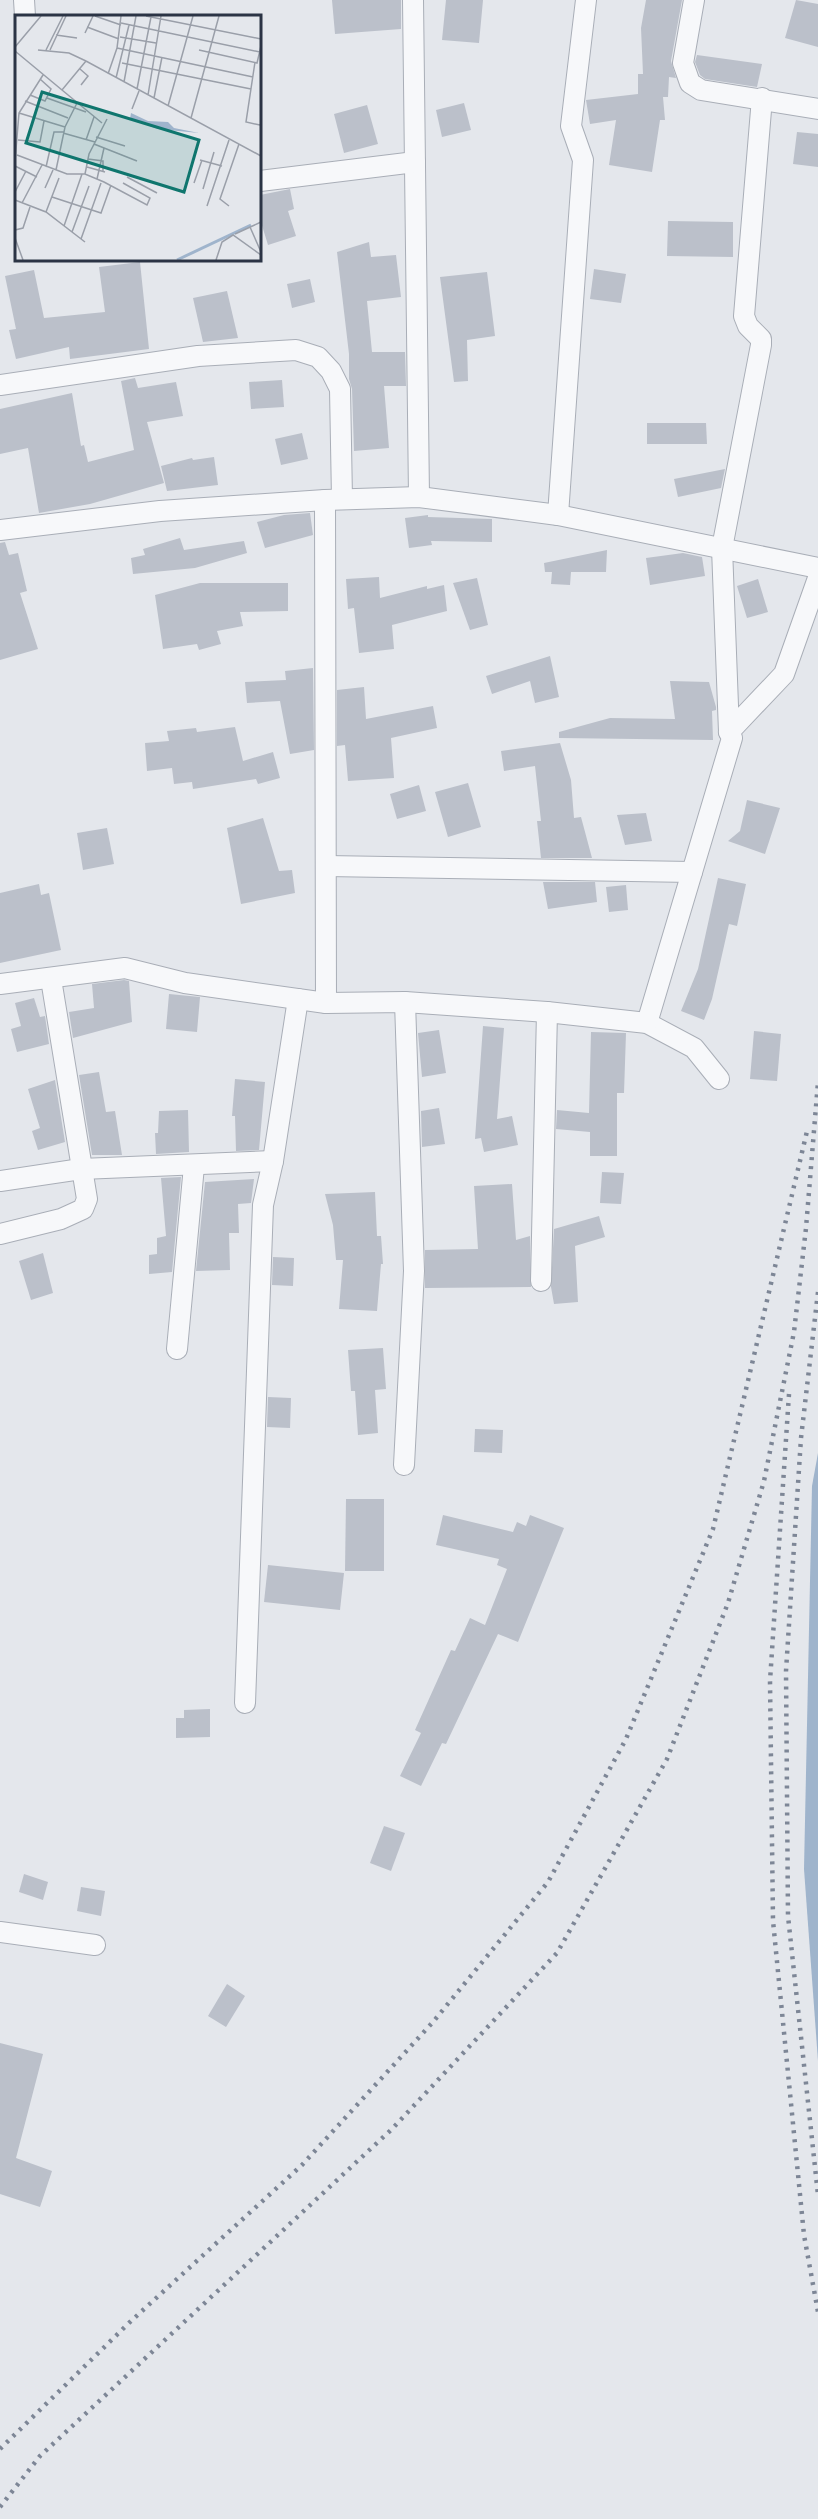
<svg xmlns="http://www.w3.org/2000/svg" width="818" height="2519" font-family="'Sofia Sans Condensed',sans-serif">
  <style>
    .water { fill: #9fb4cc }
    .building { fill: #bbc0ca }
    .lines { fill: none; stroke-linecap: round; stroke-linejoin: round }
    .street-casing { stroke: #a9aeb7; stroke-width: 22 }
    .street { stroke: #f7f8fa; stroke-width: 20 }
    .rail { stroke: #7d8696; stroke-width: 4.5; stroke-dasharray: 3 6; stroke-linecap: butt }
    .inset-river { fill: none; stroke: #9fb4cc; stroke-width: 3 }
    .inset-road { fill: none; stroke: #9a9fa9; stroke-width: 1.5 }
    .view { fill: #0f766e; fill-opacity: 0.15; stroke: #0f766e; stroke-width: 3 }
    .inset-edge { fill: none; stroke: #2b3445; stroke-width: 3 }
  </style>
  <rect width="100%" height="100%" fill="#e4e7ec"/>
  <path class="water" d="M818,1453V2061L804,1869L812,1486Z"/>
  <g class="building">
    <path d="M332,0H401V29L335,34Z"/>
    <path d="M446,0H483L479,43L442,40Z"/>
    <path d="M646,0H682L671,61L676,78L669,77L668,97H663L665,120H660L652,172L609,165L616,120L590,124L586,100L638,94V74H643L641,28Z"/>
    <path d="M796,0L818,4V47L785,38Z"/>
    <path d="M697,55L762,64L757,87L705,79L700,75L695,62Z"/>
    <path d="M464,103L471,130L442,137L436,110Z"/>
    <path d="M367,105L378,144L344,153L334,114Z"/>
    <path d="M797,132L818,134V167L793,164Z"/>
    <path d="M290,189L294,209L288,211L296,236L268,245L260,219V195Z"/>
    <path d="M668,221L733,222V257L667,256Z"/>
    <path d="M369,242L371,257L396,255L401,297L367,301L372,352H405L406,386H384L389,448L354,451L352,389L349,379V354L337,252Z"/>
    <path d="M140,262L149,349L70,359L69,347L16,359L9,330L16,329L5,276L34,270L44,318L105,312L99,267Z"/>
    <path d="M594,269L626,274L621,303L590,299Z"/>
    <path d="M487,272L495,336L467,340L468,381L454,382L440,277Z"/>
    <path d="M310,279L315,302L292,308L287,284Z"/>
    <path d="M227,291L238,338L203,342L193,298Z"/>
    <path d="M135,378L138,388L176,382L183,416L147,422L164,483L90,504L39,513L28,448L0,454V409L72,393L81,446L84,445L88,462L134,450L121,381Z"/>
    <path d="M282,380L284,407L251,409L249,382Z"/>
    <path d="M647,423H706L707,444H647Z"/>
    <path d="M302,433L308,459L281,465L275,439Z"/>
    <path d="M214,457L218,485L167,491L161,466L192,458L193,460Z"/>
    <path d="M725,469L721,488L678,497L674,479Z"/>
    <path d="M310,513L313,535L265,548L257,522L284,515Z"/>
    <path d="M428,515V517L492,519V542L431,541L432,545L409,548L405,518Z"/>
    <path d="M180,538L184,550L244,541L247,553L195,568L133,574L131,558L145,555L143,549Z"/>
    <path d="M5,542L9,555L18,553L27,591L20,593L38,649L0,660V543Z"/>
    <path d="M607,550L606,572H571L570,585L551,584L552,572H545L544,563Z"/>
    <path d="M683,553L702,557L705,576L650,585L646,558Z"/>
    <path d="M379,577L380,598L427,586V589L444,585L447,611L392,625L394,649L359,653L354,608L348,609L346,579Z"/>
    <path d="M477,578L488,625L470,630L453,583Z"/>
    <path d="M758,579L768,612L747,618L737,586Z"/>
    <path d="M200,583H288V611L240,612L243,626L217,631L221,644L199,650L197,644L163,649L155,595Z"/>
    <path d="M550,656L559,697L535,703L530,681L492,694L486,676Z"/>
    <path d="M313,668L314,750L290,754L280,701L247,703L245,682L286,680L285,671Z"/>
    <path d="M670,681L709,682L716,707V710L712,711L713,740L559,738V732L610,718L675,719Z"/>
    <path d="M364,687L366,719L433,706L437,728L391,738L394,778L348,781L345,745L337,746V690Z"/>
    <path d="M235,727L243,761L273,752L280,778L258,784L256,779L193,789L192,782L174,784L172,768L147,771L145,743L169,741L167,731L196,728L197,732Z"/>
    <path d="M560,743L571,780L574,818L581,817L592,858H541L537,821H541L535,766L504,771L501,751Z"/>
    <path d="M468,783L481,827L448,837L435,792Z"/>
    <path d="M419,785L426,811L397,819L390,794Z"/>
    <path d="M747,800L780,808L765,854L728,841L740,831Z"/>
    <path d="M646,813L652,841L625,845L617,815Z"/>
    <path d="M263,818L279,871L292,870L295,893L241,904L227,828Z"/>
    <path d="M107,828L114,864L83,870L77,833Z"/>
    <path d="M718,878L746,884L737,926L729,924L712,999L704,1020L681,1011L698,969Z"/>
    <path d="M543,882H595L597,902L548,909Z"/>
    <path d="M39,884L41,895L49,893L61,950L0,963V893Z"/>
    <path d="M626,885L628,910L609,912L606,887Z"/>
    <path d="M124,980L129,981L132,1022L73,1038L69,1012L94,1008L92,984Z"/>
    <path d="M169,994L200,997L197,1032L166,1029Z"/>
    <path d="M34,998L40,1017L45,1016L49,1044L17,1052L11,1029L21,1026L15,1003Z"/>
    <path d="M483,1026L504,1028L497,1119L512,1116L518,1145L484,1152L481,1138L475,1139Z"/>
    <path d="M439,1030L446,1073L422,1077L418,1033Z"/>
    <path d="M754,1031L781,1034L777,1081L750,1079Z"/>
    <path d="M591,1032L626,1033L624,1093H617V1156H590V1132L556,1129L557,1110L589,1113Z"/>
    <path d="M99,1072L106,1112L115,1111L122,1155H92L79,1075Z"/>
    <path d="M235,1079L265,1082L259,1150L236,1151L235,1116H232Z"/>
    <path d="M55,1080L65,1142L38,1150L32,1131L40,1128L28,1089Z"/>
    <path d="M439,1108L445,1144L422,1147L421,1111Z"/>
    <path d="M188,1110L189,1152L156,1154L155,1133H158L159,1111Z"/>
    <path d="M602,1172L624,1173L621,1204L600,1203Z"/>
    <path d="M181,1177L172,1272L149,1274V1255L157,1254V1238L166,1236L161,1178Z"/>
    <path d="M254,1179L251,1203L238,1204L239,1233H229L230,1270L196,1271L205,1182Z"/>
    <path d="M512,1184L516,1240L530,1236L531,1287L425,1288V1250L478,1249L474,1186Z"/>
    <path d="M375,1192L377,1236H381L383,1264H381L377,1311L339,1309L343,1260H336L333,1225L325,1194Z"/>
    <path d="M599,1216L605,1237L575,1246L578,1302L554,1304L551,1287L554,1229Z"/>
    <path d="M43,1253L53,1293L31,1300L19,1261Z"/>
    <path d="M273,1257L294,1258L293,1286L272,1285Z"/>
    <path d="M383,1348L386,1389L375,1390L378,1433L358,1435L355,1391H351L348,1350Z"/>
    <path d="M268,1397L291,1398L290,1428L267,1427Z"/>
    <path d="M475,1429L503,1430L502,1453L474,1452Z"/>
    <path d="M346,1499H384V1571H345Z"/>
    <path d="M443,1515L513,1532L517,1522L526,1526L530,1515L564,1528L518,1642L498,1634L446,1744L442,1743L421,1786L400,1776L421,1733L415,1730L451,1650L455,1651L470,1618L485,1625L507,1569L497,1565L499,1559L436,1545Z"/>
    <path d="M268,1565L344,1573L340,1610L264,1602Z"/>
    <path d="M210,1709V1737L176,1738V1718H184V1710Z"/>
    <path d="M384,1826L405,1833L391,1871L370,1863Z"/>
    <path d="M24,1874L48,1882L43,1900L19,1892Z"/>
    <path d="M81,1887L105,1891L101,1916L77,1911Z"/>
    <path d="M227,1984L245,1996L226,2027L208,2016Z"/>
    <path d="M0,2043L43,2054L16,2158L52,2171L40,2207L0,2194Z"/>
  </g>
  <g class="lines">
    <g class="street-casing">
      <g id="street">
        <path d="M24,0L25,16"/>
        <path d="M413,0L419,497"/>
        <path d="M694,0L683,63L690,83L701,90L818,109"/>
        <path d="M260,181L415,162"/>
        <path d="M0,385L198,356L296,350L318,357L331,371L340,389L342,499"/>
        <path d="M325,500L326,1003"/>
        <path d="M558,515L583,160L571,126L586,0"/>
        <path d="M0,530L160,511L325,500L419,497L558,515L818,568"/>
        <path d="M729,732L722,548L761,345V339L748,326L744,316L762,98"/>
        <path d="M326,866L692,872"/>
        <path d="M0,984L125,968L185,983L326,1003L405,1002L547,1012L647,1023L694,1048L719,1079"/>
        <path d="M647,1023L732,738L729,732L784,674L818,578"/>
        <path d="M0,1181L81,1169L273,1161"/>
        <path d="M0,1234L61,1219L83,1209L87,1199L51,979"/>
        <path d="M541,1281L547,1012"/>
        <path d="M177,1349L194,1166"/>
        <path d="M404,1465L414,1271L405,1002"/>
        <path d="M245,1703L263,1205L273,1161L298,999"/>
        <path d="M0,1932L95,1945"/>
      </g>
    </g>
    <use href="#street" class="street"/>
    <g class="rail">
      <path d="M818,1292L801,1438L786,1671L788,1916L818,2195"/>
      <path d="M789,1394L770,1681L773,1921L804,2235L818,2312"/>
      <path d="M0,2449L131,2321L302,2165L433,2022L548,1882L626,1739L713,1529L808,1127"/>
      <path d="M0,2507L40,2456L392,2129L557,1953L667,1759L728,1603L764,1481L794,1332L806,1228L818,1082"/>
    </g>
  </g>
  <g transform="translate(15 15)">
    <rect width="246" height="246" fill="#e4e7ec"/>
    <path d="M116,98L133,106L153,107L159,113L184,118L143,114L115,104Z" fill="#9fb4cc"/>
    <path class="inset-river" d="M162,245L236,210"/>
    <path class="inset-road" d="M80,1L106,10M131,1L246,24M106,8L245,37M72,12L104,24M70,18L78,1M41,20L62,23M105,22L141,28M0,32L26,1M102,33L238,62M23,35L54,38L71,46M31,35L48,1M35,35L51,1M184,35L242,48L246,31M0,36L47,75L71,46L246,141M240,47L231,107L245,110M107,48L236,74M65,54L73,61L66,70M93,59L102,33L106,1M101,63L114,10M109,67L121,1M122,74L136,2M47,75L87,108M15,80L30,86L36,74L25,64M133,80L146,1M32,83L71,97M139,83L147,42M10,86L53,103M153,91L178,1M117,94L124,76M4,98L50,112M176,103L204,1M48,118L80,127M81,122L110,131M3,125L25,127L29,106M71,125L79,102M79,129L122,146M2,140L52,159H70L89,167L132,190L135,183L108,168M73,144L88,146V156M185,145L207,151M0,146L4,98L28,60M0,151L22,162M31,152L39,117H49M72,152L90,157M41,155L50,112L62,88M70,159L74,139L92,104M112,162L142,178M82,164L89,133M179,168L187,145M30,173L38,155M188,174L199,137M0,177L11,156M37,182L86,198L96,170M0,185L31,197L70,227M7,188L27,150M192,191L214,125M214,191L205,184L224,129M31,197L44,163M49,211L67,159M235,212L246,237M0,215L8,213L15,192M57,217L74,171M220,219L246,207M0,223L8,245M66,224L86,168M201,245L207,227L218,220L246,240"/>
    <path class="view" d="M27,77L184,125L169,177L11,128Z"/>
    <rect width="246" height="246" class="inset-edge"/>
  </g>
</svg>
